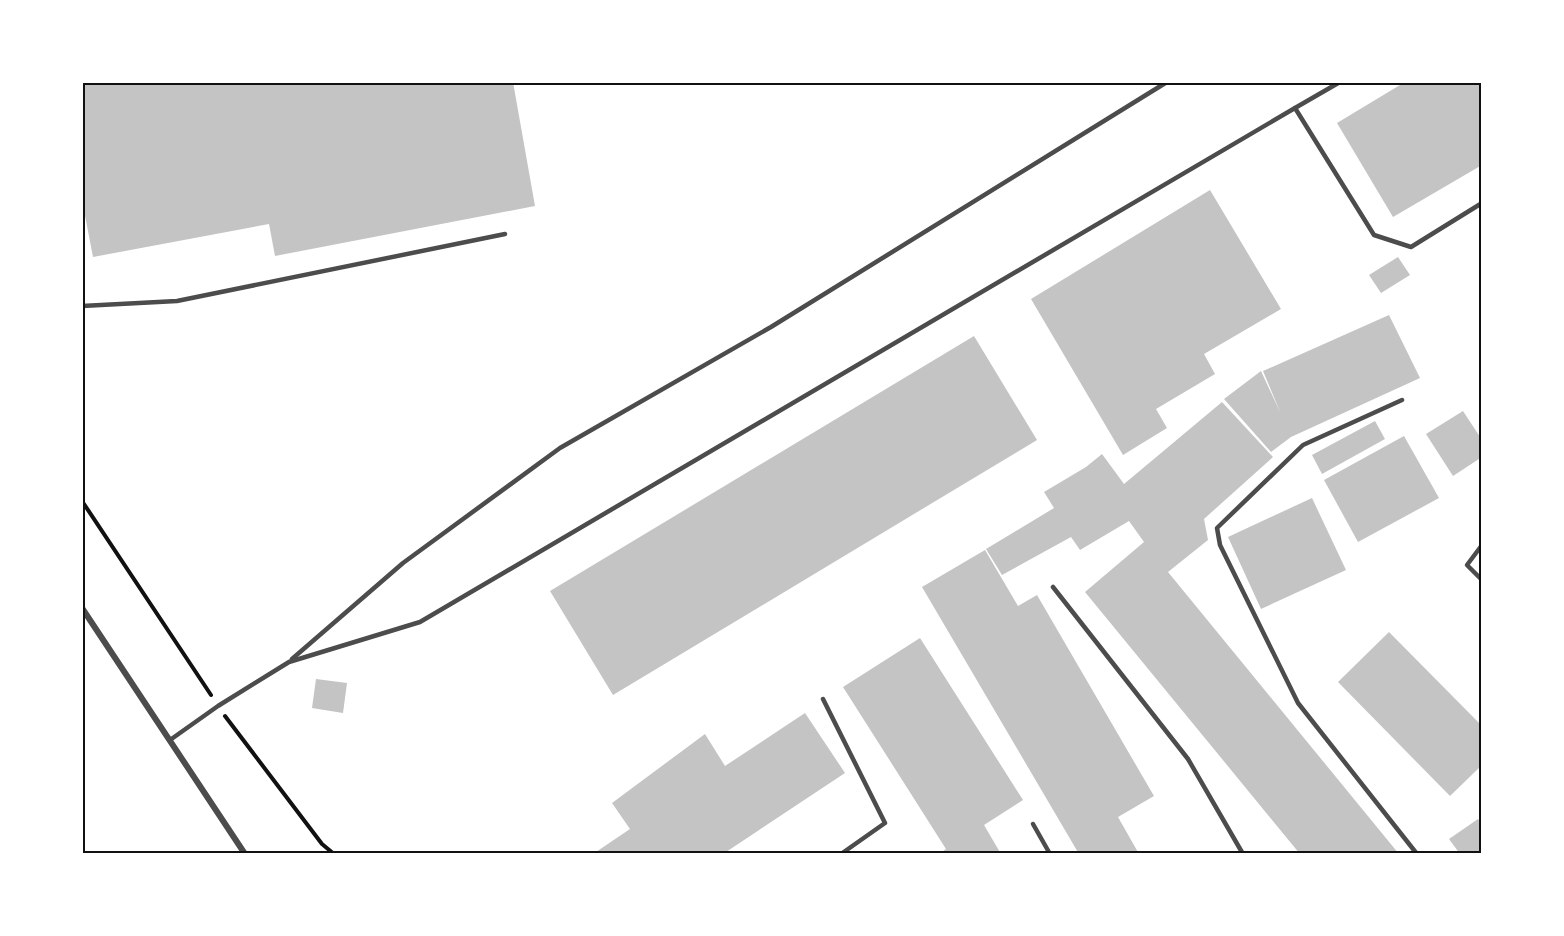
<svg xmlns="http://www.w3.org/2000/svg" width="1564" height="936" font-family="Inter,sans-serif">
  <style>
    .building { fill: #c4c4c4 }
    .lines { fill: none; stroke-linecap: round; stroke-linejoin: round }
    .path { stroke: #111; stroke-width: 4 }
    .service { stroke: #4c4c4c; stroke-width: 4.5 }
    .minor { stroke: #4c4c4c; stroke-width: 6 }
    .neatline { fill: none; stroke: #111; stroke-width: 2 }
  </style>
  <rect width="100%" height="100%" fill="#fff"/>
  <g class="building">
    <path d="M82,82H513L535,206L275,256L269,224L93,257L82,200Z"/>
    <path d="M1405,82H1482V165L1393,217L1337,123Z"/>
    <path d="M1210,190L1281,309L1204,354L1215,374L1156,409L1167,428L1123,455L1031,299Z"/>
    <path d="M1398,257L1410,275L1381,293L1369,275Z"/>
    <path d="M1389,315L1420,378L1291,437L1271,452L1224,399L1261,371L1281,414L1263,371Z"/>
    <path d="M974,336L1037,440L613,695L550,591Z"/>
    <path d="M1222,402L1273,457L1204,519L1208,540L1168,572L1399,854H1300L1085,592L1144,542L1129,521L1080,550L1071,537L1002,575L986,549L1054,508L1044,492L1086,467L1102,454L1124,484Z"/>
    <path d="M1463,411L1482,440V457L1453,476L1426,434Z"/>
    <path d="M1375,421L1385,439L1322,474L1312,455Z"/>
    <path d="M1404,436L1439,498L1358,542L1324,480Z"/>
    <path d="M1312,498L1346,570L1261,609L1228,537Z"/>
    <path d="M985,550L1018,606L1037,595L1154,796L1118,817L1139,854H1079L922,587Z"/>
    <path d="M1389,632L1482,726V765L1450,796L1338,682Z"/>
    <path d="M920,638L1023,800L984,825L1001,854H939L946,849L843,687Z"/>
    <path d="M316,679L347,683L343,713L312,708Z"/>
    <path d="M805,713L845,773L723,854H593L630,829L612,803L705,734L725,766Z"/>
    <path d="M1478,819L1482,824V854H1460L1449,839Z"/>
  </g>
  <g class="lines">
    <g class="path">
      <path d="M82,501L211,695"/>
      <path d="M225,716L322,844L334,854"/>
    </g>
    <g class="service">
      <path d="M1295,108L1340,82"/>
      <path d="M82,306L177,301L505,234"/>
      <path d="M1402,400L1303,445L1217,528L1220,545L1298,703L1417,854"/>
      <path d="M1482,545L1467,565L1482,580"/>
      <path d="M1053,587L1188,759L1243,854"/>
      <path d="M292,659L403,563L560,448L771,327L1167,82"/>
      <path d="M823,699L885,823L841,854"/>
      <path d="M170,740L218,706L289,662L420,622L1295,108L1374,235L1411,247L1482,203"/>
      <path d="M1033,824L1050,854"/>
    </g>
    <path class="minor" d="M82,608L245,854"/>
  </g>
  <rect width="1564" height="936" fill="none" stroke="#ffffff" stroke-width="168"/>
  <rect x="84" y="84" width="1396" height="768" class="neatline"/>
</svg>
